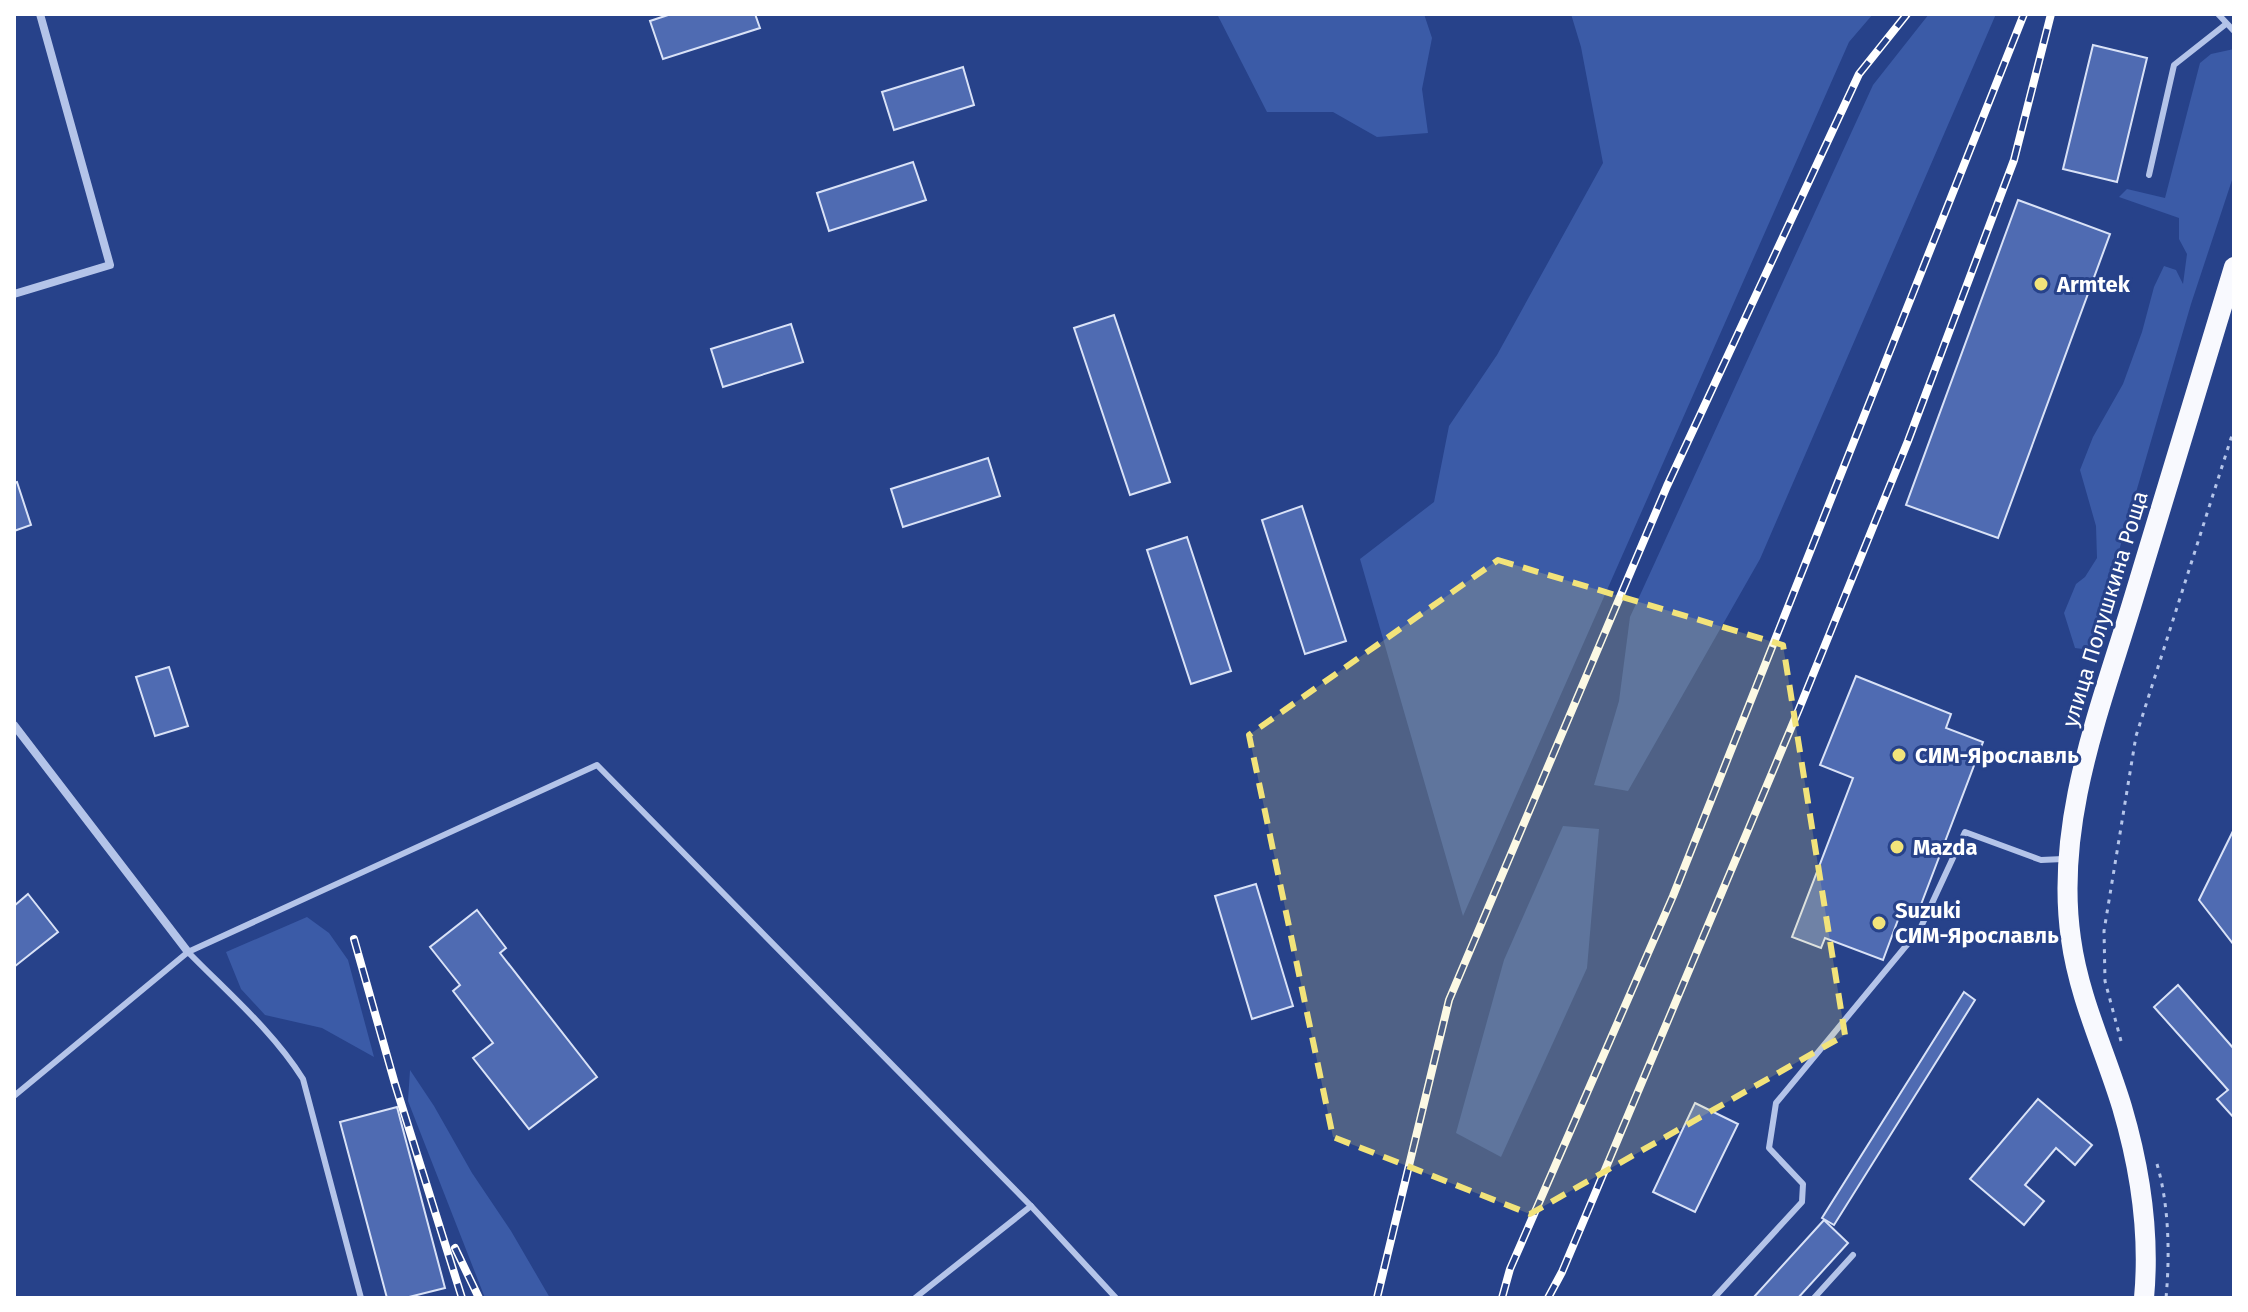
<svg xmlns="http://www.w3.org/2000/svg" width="2248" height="1312" font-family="'Fira Sans',sans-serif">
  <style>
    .green { fill: #3b5ba7 }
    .building { fill: #4f6bb2; stroke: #d9e2f7; stroke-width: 2 }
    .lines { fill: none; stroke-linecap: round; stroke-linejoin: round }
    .path { stroke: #b4c4e9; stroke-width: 3; stroke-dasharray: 4 6; stroke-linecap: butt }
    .lane { stroke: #b4c4e9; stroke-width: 6 }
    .street { stroke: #b4c4e9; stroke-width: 8 }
    .primary { stroke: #f8f9fe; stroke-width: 20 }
    .rail-casing { stroke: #fff; stroke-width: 8 }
    .rail { stroke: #27428a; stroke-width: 5; stroke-dasharray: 15; stroke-linecap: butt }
    .marked { fill: #f2e37a; fill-opacity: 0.2; stroke: #f2e37a; stroke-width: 6; stroke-dasharray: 16 10; stroke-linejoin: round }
    .poi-dot { fill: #f2e37a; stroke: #27428a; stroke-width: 3 }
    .labels { text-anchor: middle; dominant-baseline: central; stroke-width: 6; stroke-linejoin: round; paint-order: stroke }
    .poi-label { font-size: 22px; font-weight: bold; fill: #fff; stroke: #27428a; text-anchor: start }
    .street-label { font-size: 22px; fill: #fff; stroke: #27428a }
  </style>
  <rect width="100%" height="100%" fill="#27428a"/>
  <g class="green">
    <path d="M1217,14H1424L1432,38L1422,89L1428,133L1377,137L1333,112H1267Z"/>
    <path d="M1571,14H1873L1849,42L1463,916L1360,559L1434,502L1449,426L1497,355L1603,163L1581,47Z"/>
    <path d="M1929,14H1996L1760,559L1628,791L1594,785L1619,701L1630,617L1873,85Z"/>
    <path d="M2234,49V174L2191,304L2090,650L2075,648L2064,613L2076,584L2085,577L2097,558L2096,526L2080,470L2093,437L2123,384L2142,332L2154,287L2164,266L2176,270L2183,284L2187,254L2179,239V218L2119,197L2127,189L2165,198L2200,63L2211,54Z"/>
    <path d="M1563,826L1599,829L1587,968L1501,1157L1456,1133L1504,960Z"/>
    <path d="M307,917L329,933L348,960L374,1057L322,1028L265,1015L241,989L226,952Z"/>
    <path d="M410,1070L434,1106L472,1173L511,1231L550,1298H485L408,1101Z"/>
  </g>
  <g class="building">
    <path d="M671,14H755L760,28L663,59L650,21Z"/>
    <path d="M2093,45L2147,58L2117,182L2063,169Z"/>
    <path d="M963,67L974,105L894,130L882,92Z"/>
    <path d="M913,162L926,200L829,231L817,193Z"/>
    <path d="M2018,200L2110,234L1998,538L1906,505Z"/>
    <path d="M1114,315L1170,482L1130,495L1074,328Z"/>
    <path d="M791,324L803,362L723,387L711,349Z"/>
    <path d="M988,458L1000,496L903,527L891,489Z"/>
    <path d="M17,482L31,525L14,531V483Z"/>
    <path d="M1302,506L1346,641L1305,654L1262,520Z"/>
    <path d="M1187,537L1231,671L1191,684L1147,550Z"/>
    <path d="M169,667L188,726L155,736L136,677Z"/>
    <path d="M1856,676L1951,714L1946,728L1983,742L1917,915L1902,909L1883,960L1825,938L1821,948L1792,937L1853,778L1820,765Z"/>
    <path d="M2234,829V945L2199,900Z"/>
    <path d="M1256,884L1293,1006L1252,1019L1215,896Z"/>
    <path d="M28,894L58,932L14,967V906Z"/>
    <path d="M477,910L506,948L500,953L597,1077L529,1129L473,1058L493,1043L453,991L460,985L430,947Z"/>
    <path d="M2178,985L2234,1049V1118L2217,1099L2228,1090L2154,1007Z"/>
    <path d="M1964,992L1975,1000L1834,1225L1822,1218Z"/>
    <path d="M2038,1099L2092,1145L2075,1165L2056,1148L2025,1185L2044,1201L2024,1225L1970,1179Z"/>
    <path d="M1695,1103L1738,1124L1695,1212L1653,1192Z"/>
    <path d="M397,1107L445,1288L405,1298H387L340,1122Z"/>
    <path d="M1824,1220L1848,1243L1798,1298H1753Z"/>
  </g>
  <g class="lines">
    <g class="path">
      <path d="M2121,1041L2105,981L2104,931L2136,736L2234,429"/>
      <path d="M2157,1164C2169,1205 2170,1255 2166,1298"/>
    </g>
    <g class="lane">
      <path d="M2218,14L2234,31"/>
      <path d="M2149,175L2174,65L2226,24"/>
      <path d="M188,952C227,992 273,1031 303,1079L361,1298"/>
      <path d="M14,1096L188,952L597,765L1031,1206L1116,1298"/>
      <path d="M915,1298L1031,1206"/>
      <path d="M1714,1298L1802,1202L1803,1184L1769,1148L1776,1103L1920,929L1965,832L2041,860L2063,859"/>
      <path d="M1814,1298L1853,1255"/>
    </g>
    <g class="street">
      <path d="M14,294L110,265L40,14"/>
      <path d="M14,725L188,952"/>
    </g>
    <path class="primary" d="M2144,1298C2150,1234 2140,1168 2122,1107C2105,1051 2079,998 2071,939C2054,822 2101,707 2134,597C2167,487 2201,377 2234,267"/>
    <g class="rail-casing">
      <g id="rail">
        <path d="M354,939L395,1084L462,1298"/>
        <path d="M455,1248L479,1298"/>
        <path d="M1377,1298L1449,1000L1667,486L1859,74L1907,14"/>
        <path d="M1502,1298L1510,1269L1673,896L2024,14"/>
        <path d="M1548,1298L1562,1272L1799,709L1908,441L2014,160L2051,14"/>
      </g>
    </g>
    <use href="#rail" class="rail"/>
  </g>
  <path class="marked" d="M1498,560L1783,645L1845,1035L1530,1214L1333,1137L1249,735Z"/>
  <g class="poi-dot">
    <circle cx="2041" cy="284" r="8"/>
    <circle cx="1899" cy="755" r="8"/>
    <circle cx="1897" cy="847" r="8"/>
    <circle cx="1879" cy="923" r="8"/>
  </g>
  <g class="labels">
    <g class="poi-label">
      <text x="2057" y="284">Armtek</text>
      <text x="1915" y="755">СИМ-Ярославль</text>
      <text x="1913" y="847">Mazda</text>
      <text x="1895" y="910">Suzuki<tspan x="1895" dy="25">СИМ-Ярославль</tspan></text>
    </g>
    <g class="street-label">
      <text transform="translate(2105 609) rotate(-73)">улица Полушкина Роща</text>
    </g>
  </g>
  <rect width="2248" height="1312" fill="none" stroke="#ffffff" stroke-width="32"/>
</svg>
